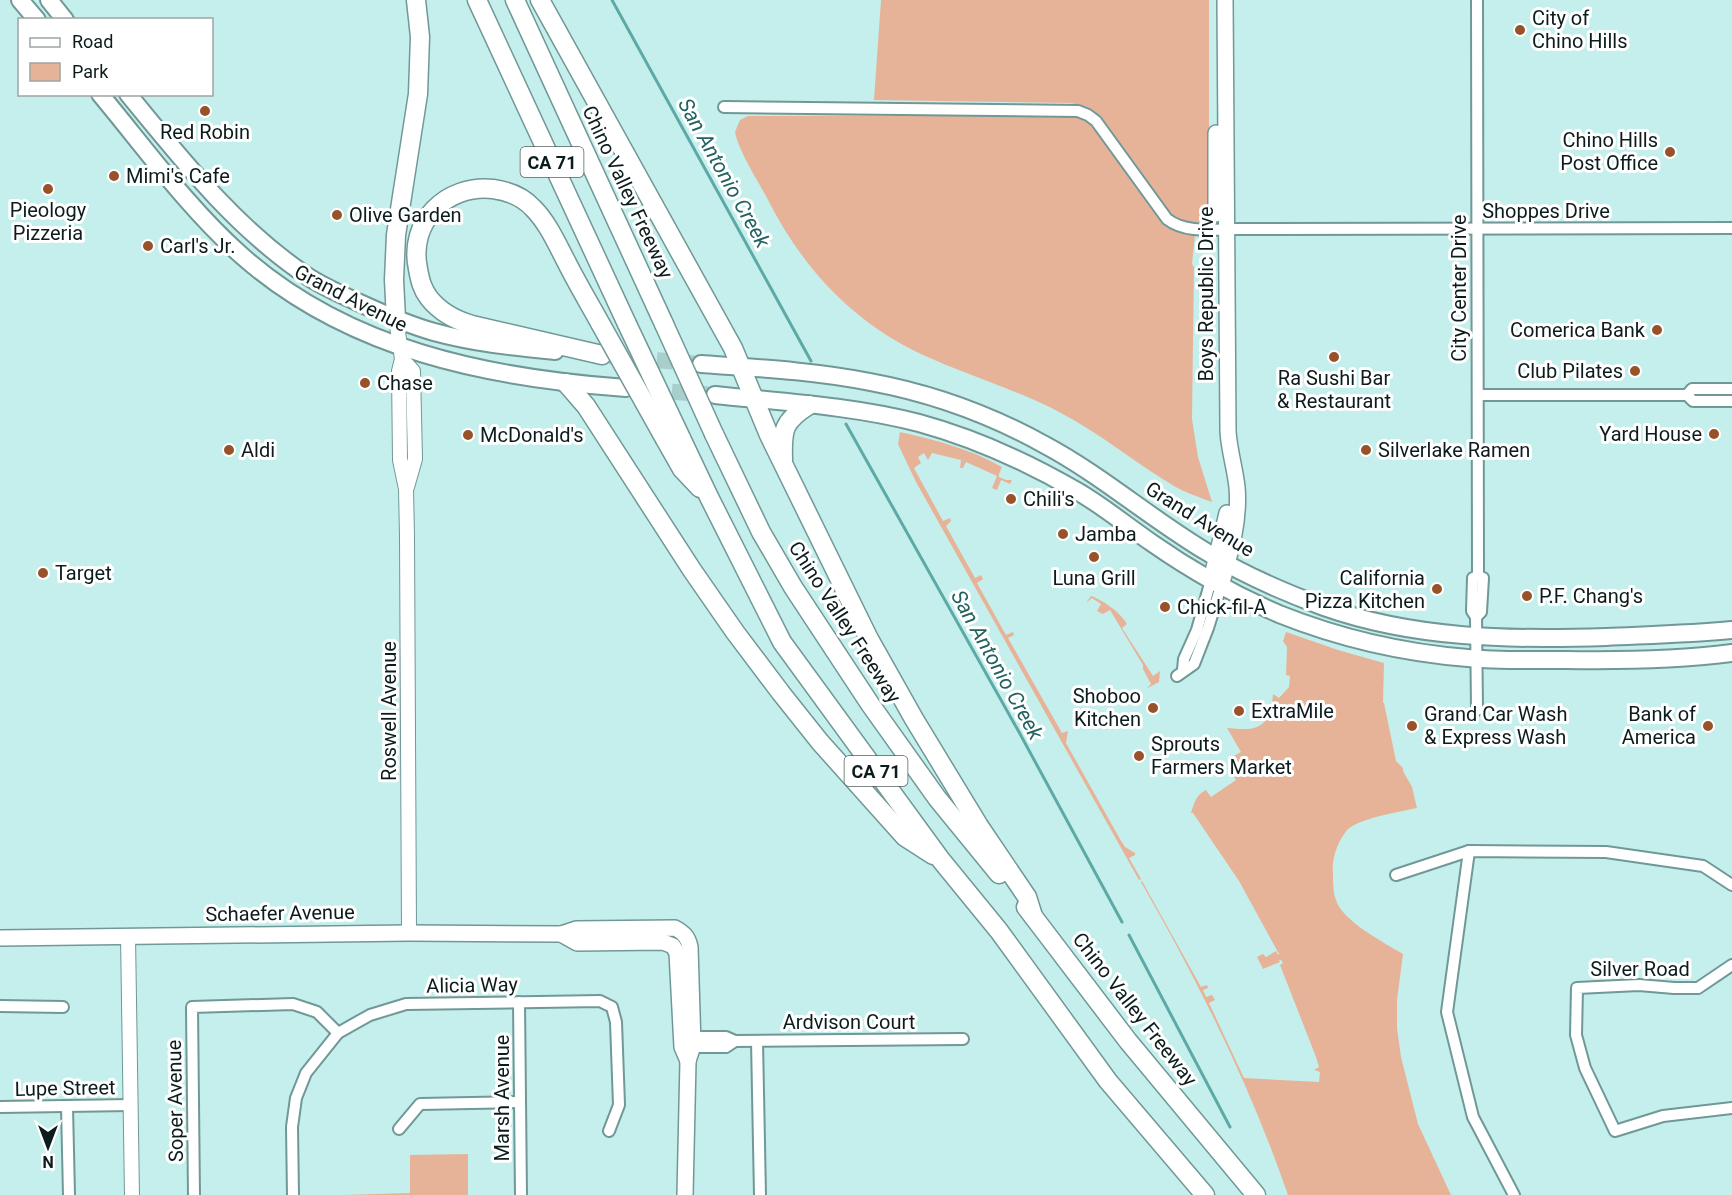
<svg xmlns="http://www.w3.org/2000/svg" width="1732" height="1195" font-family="Roboto,sans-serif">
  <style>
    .green { fill: #e7b398 }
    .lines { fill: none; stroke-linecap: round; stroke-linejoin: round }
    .stream { stroke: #5ca9a6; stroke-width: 3 }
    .primary-tunnel { stroke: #a9cfcd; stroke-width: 16; stroke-dasharray: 16 8; stroke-linecap: butt }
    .minor-casing { stroke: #709896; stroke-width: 14 }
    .tertiary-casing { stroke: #709896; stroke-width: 16 }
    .secondary-casing { stroke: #709896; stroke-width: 18 }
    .primary-casing { stroke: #709896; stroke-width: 20 }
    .motorway-casing { stroke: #709896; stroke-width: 21 }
    .minor { stroke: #fff; stroke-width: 10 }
    .tertiary { stroke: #fff; stroke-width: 14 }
    .secondary { stroke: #fff; stroke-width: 15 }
    .primary { stroke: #fff; stroke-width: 16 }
    .motorway { stroke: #fff; stroke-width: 18 }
    .motorway-bridge-casing { stroke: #709896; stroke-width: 21; stroke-linecap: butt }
    .motorway-bridge { stroke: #fff; stroke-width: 18 }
    .poi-dot { fill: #985229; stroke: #fff; stroke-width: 2 }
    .labels { text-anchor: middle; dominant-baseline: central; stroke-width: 6; stroke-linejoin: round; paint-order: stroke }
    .shield { fill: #fff; stroke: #556060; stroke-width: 1.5 }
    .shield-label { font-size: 18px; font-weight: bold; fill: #0c1c1c }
    .poi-label { font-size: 20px; fill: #0c1c1c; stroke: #fff; text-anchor: start }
    .street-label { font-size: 20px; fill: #0c1c1c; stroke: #fff }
    .water-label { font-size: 21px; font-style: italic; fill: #226260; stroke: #fff }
  </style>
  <rect width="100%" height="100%" fill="#c5efec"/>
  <g class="green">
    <path d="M881,0H1209V214C1198,230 1179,221 1167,210L1101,117L1093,110L1084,106L1071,103L874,100Z"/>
    <path d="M1056,115L1077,116L1091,125L1162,221L1175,231L1195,235L1192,264L1194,267L1192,419L1198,457L1212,502C1199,497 1186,493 1174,486C1135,463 1100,433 1059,412C1015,389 966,375 921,354C851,321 801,266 767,198C757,179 739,152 735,132L740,120L748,116Z"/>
    <path d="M900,432C935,440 971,449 1002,467L999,474V477L1006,480H1012L1010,484L1001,480L997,490L992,488L997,476L966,462L963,468H960L961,460L932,453L928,460L924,453L918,457L921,463L914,468L943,521L950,518L951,521L946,526L975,578L981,575L983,579L977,583L1006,635L1013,632L1014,635L1008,638L1062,733L1068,731L1066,743L1120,839L1125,847L1135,853V855L1129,858L1141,879L1139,880L916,482L898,444Z"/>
    <path d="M1091,596C1103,600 1121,613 1127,624L1122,628L1153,676L1160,671L1159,682L1146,689L1151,684L1143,669V665L1110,610L1103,614L1097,611L1101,604L1092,598L1086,603Z"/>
    <path d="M1286,632L1338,650L1384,663L1383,703H1384L1396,761L1403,768V771L1412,787L1417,808C1399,812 1360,818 1347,830C1338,841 1331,859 1333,873C1333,882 1333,892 1336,900C1342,921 1385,943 1403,954L1397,1000V1028L1401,1057L1418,1124L1451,1195H1288C1250,1085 1199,983 1141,882L1142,881L1201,987L1207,985L1208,988L1203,990L1206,997L1212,995L1215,1000L1209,1003L1244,1078L1319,1082L1320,1072L1314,1070L1319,1067L1316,1057L1280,965L1283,963L1281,960H1279L1280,962L1263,969L1257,957L1263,954L1266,957L1276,951L1278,955L1279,954L1239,881L1193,813H1191C1194,803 1196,795 1206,790L1211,797L1236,780L1232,774L1236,763L1234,756L1241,752L1227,728C1245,729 1260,733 1270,714C1273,708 1272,700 1273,694L1279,698L1289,687L1290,676L1286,675L1287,647L1283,641Z"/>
    <path d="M468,1154V1195H343L410,1193V1155Z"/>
  </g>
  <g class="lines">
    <g class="stream">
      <path d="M612,0L811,361"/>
      <path d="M846,424L1019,732L1122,922"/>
      <path d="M1129,935L1230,1127"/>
    </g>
    <g class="primary-tunnel">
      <path d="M609,356L701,364"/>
      <path d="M648,390L715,395"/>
    </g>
    <g class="minor-casing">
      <g id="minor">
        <path d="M724,107L1078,111L1088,115L1096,121L1167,219C1186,234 1215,229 1238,229L1732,228"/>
        <path d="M1478,395H1687L1693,401H1732"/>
        <path d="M1687,395L1692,389H1732"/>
        <path d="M1476,617L1481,612L1483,578L1478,576V572L1477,0"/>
        <path d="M1183,670L1184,659L1197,630L1211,580"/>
        <path d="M1177,676L1194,664L1208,628L1221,586"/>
        <path d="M1477,710L1476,617L1472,611L1473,578L1478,576"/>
        <path d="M1469,851L1447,1012L1473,1117L1514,1195"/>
        <path d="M1396,875L1469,851L1606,852L1703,866L1732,885"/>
        <path d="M1732,965L1698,988H1674L1639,985L1577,988L1576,1035L1585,1068L1615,1131L1663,1116L1732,1108"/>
        <path d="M519,1002L521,1195"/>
        <path d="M0,1006L63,1007"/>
        <path d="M686,1037H726L735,1041L963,1039"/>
        <path d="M757,1041L760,1195"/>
        <path d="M689,1047H726L735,1041"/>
        <path d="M0,1107L131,1105"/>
        <path d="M67,1107L69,1195"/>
        <path d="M399,1129L420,1104L520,1102"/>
        <path d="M194,1195L192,1007L293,1004L317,1012L338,1033"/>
        <path d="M293,1195L292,1127L296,1098L306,1073L338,1033L370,1015L406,1004L600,1001L612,1007L616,1022L619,1105L609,1131"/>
      </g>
    </g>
    <g class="tertiary-casing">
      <g id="tertiary">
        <path d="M396,319L402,359L399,371L400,460L406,489L407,536L409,933"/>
        <path d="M402,359L413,371L415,459L407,487"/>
        <path d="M128,936L132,1195"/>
      </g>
    </g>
    <g class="secondary-casing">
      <g id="secondary">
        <path d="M1216,133V214"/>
        <path d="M1211,580L1227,513"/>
        <path d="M1221,586C1230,554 1240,521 1237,487C1235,468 1229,450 1228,431L1225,0"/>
        <path d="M561,934L577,943L663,942L673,946L677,953L682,1047L688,1061"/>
        <path d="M0,938L409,933L561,934L576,929L675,928C684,933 688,937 690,947L693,1046L688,1061L685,1195"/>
      </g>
    </g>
    <g class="primary-casing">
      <g id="primary">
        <path d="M20,0L37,20"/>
        <path d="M49,0L65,20"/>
        <path d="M100,94C145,148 189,209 241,255C348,350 488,378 626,388"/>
        <path d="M128,94C182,160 237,230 310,278C326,288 344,296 362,304C386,315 409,325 434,332C474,343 515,347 555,351"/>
        <path d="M701,364C757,368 815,371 870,382C930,393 991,415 1045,445C1101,475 1150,518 1205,551C1242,574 1283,592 1324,607C1415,639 1510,640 1606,637C1648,635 1690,634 1732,630"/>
        <path d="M715,395C783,402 853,406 919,423C974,438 1027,462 1077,491C1103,506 1127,526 1152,543C1192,571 1235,595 1279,614C1339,638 1404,653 1468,658C1500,661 1533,660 1565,660C1621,661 1676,660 1732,653"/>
      </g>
    </g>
    <g class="motorway-casing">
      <g id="motorway">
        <path d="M477,0L627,324"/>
        <path d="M515,0L664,324"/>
        <path d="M540,0L733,348L769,435L869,639L914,719L979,826L1027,897L1033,916"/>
        <path d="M396,319L394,280L396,235L418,94L420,37L416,0"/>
        <path d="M600,323C589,303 577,283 567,263C557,244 548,223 533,208C522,196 508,191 493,189C446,184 408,222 418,269C420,280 422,289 429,298C440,312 455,320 472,325L602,355"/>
        <path d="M566,383L586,406L692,570L735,632L781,693L820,742L905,837L933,855"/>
        <path d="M714,434L761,532L793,587L870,704L937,798L999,874"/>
        <path d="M681,438L709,497L782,642L941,860L999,931L1108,1081L1205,1195"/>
        <path d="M665,439L682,469L700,488"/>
        <path d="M783,460C782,430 783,421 809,405"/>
        <path d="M1026,907L1128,1041L1256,1195"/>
      </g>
    </g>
    <use href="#minor" class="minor"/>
    <use href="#tertiary" class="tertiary"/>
    <use href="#secondary" class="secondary"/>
    <use href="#primary" class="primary"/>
    <use href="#motorway" class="motorway"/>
    <g class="motorway-bridge-casing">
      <g id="motorway-bridge">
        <path d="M600,323L665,439"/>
        <path d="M627,324L681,438"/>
        <path d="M664,324L714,434"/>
      </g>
    </g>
    <use href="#motorway-bridge" class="motorway-bridge"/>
  </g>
  <g class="poi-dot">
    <circle cx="1520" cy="30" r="6"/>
    <circle cx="205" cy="111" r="6"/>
    <circle cx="1670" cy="152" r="6"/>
    <circle cx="114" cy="176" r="6"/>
    <circle cx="48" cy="189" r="6"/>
    <circle cx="337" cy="215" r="6"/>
    <circle cx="148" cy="246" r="6"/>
    <circle cx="1657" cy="330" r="6"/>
    <circle cx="1334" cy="357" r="6"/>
    <circle cx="1635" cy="371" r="6"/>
    <circle cx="365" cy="383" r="6"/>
    <circle cx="1714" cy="434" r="6"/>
    <circle cx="468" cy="435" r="6"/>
    <circle cx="229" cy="450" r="6"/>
    <circle cx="1366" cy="450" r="6"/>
    <circle cx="1011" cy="499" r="6"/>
    <circle cx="1063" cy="534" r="6"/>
    <circle cx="1094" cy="557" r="6"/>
    <circle cx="43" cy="573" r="6"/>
    <circle cx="1437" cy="589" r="6"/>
    <circle cx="1527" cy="596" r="6"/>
    <circle cx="1165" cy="607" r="6"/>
    <circle cx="1153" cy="708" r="6"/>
    <circle cx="1239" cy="711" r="6"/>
    <circle cx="1412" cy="726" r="6"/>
    <circle cx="1708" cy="726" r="6"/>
    <circle cx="1139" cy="756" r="6"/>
  </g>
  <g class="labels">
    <g class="shield">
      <rect x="520.5" y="147" width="63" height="30" rx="4.5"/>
      <rect x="844.5" y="756" width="63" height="30" rx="4.5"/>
    </g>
    <g class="shield-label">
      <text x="552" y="162">CA 71</text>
      <text x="876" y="771">CA 71</text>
    </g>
    <g class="poi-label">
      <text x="1532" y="18">City of<tspan x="1532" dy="23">Chino Hills</tspan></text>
      <text x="205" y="132" text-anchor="middle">Red Robin</text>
      <text x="1658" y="140" text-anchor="end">Chino Hills<tspan x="1658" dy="23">Post Office</tspan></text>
      <text x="126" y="176">Mimi's Cafe</text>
      <text x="48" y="210" text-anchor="middle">Pieology<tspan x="48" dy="23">Pizzeria</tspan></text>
      <text x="349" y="215">Olive Garden</text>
      <text x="160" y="246">Carl's Jr.</text>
      <text x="1645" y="330" text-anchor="end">Comerica Bank</text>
      <text x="1623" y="371" text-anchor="end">Club Pilates</text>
      <text x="1334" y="378" text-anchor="middle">Ra Sushi Bar<tspan x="1334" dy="23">&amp; Restaurant</tspan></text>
      <text x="377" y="383">Chase</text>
      <text x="1702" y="434" text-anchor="end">Yard House</text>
      <text x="480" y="435">McDonald's</text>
      <text x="241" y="450">Aldi</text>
      <text x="1378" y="450">Silverlake Ramen</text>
      <text x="1023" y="499">Chili's</text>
      <text x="1075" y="534">Jamba</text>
      <text x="55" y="573">Target</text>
      <text x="1094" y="578" text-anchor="middle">Luna Grill</text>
      <text x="1425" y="578" text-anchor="end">California<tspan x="1425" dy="23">Pizza Kitchen</tspan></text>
      <text x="1539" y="596">P.F. Chang's</text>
      <text x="1177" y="607">Chick-fil-A</text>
      <text x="1141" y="696" text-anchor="end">Shoboo<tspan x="1141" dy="23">Kitchen</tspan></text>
      <text x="1251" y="711">ExtraMile</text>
      <text x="1424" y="714">Grand Car Wash<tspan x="1424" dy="23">&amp; Express Wash</tspan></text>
      <text x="1696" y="714" text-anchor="end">Bank of<tspan x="1696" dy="23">America</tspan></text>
      <text x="1151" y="744">Sprouts<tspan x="1151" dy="23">Farmers Market</tspan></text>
    </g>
    <g class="street-label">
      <text transform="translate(628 192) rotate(65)">Chino Valley Freeway</text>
      <text x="1546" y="211">Shoppes Drive</text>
      <text transform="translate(1459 288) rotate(-90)">City Center Drive</text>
      <text transform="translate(1206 294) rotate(-90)">Boys Republic Drive</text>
      <text transform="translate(351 298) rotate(27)">Grand Avenue</text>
      <text transform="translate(1200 519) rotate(32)">Grand Avenue</text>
      <text transform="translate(845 622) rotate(57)">Chino Valley Freeway</text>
      <text transform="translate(389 711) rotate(-90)">Roswell Avenue</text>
      <text transform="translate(280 913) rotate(-1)">Schaefer Avenue</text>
      <text x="1640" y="969">Silver Road</text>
      <text transform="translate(472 985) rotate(-1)">Alicia Way</text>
      <text transform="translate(1135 1009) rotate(52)">Chino Valley Freeway</text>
      <text x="849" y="1022">Ardvison Court</text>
      <text transform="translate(65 1088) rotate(-1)">Lupe Street</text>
      <text transform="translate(502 1098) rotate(-90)">Marsh Avenue</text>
      <text transform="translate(175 1101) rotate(-91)">Soper Avenue</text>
    </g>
    <g class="water-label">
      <text transform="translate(724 173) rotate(61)">San Antonio Creek</text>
      <text transform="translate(997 665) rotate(61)">San Antonio Creek</text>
    </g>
  </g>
  <rect x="18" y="18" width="195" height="78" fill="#ffffff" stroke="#9ea4a4" stroke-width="1.5"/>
  <rect x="30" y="38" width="30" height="9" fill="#ffffff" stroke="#9ea4a4" stroke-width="1.5"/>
  <text x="72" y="48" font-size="18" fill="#0c1c1c">Road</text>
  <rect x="30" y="63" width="30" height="18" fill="#e7b398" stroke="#9ea4a4" stroke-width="1.5"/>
  <text x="72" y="78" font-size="18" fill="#0c1c1c">Park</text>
  <g transform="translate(48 1147) rotate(180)" stroke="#ffffff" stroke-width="4.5" paint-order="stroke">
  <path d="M0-4.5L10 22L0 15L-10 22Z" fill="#0c1c1c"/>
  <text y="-9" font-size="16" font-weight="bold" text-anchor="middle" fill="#0c1c1c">N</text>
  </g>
</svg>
